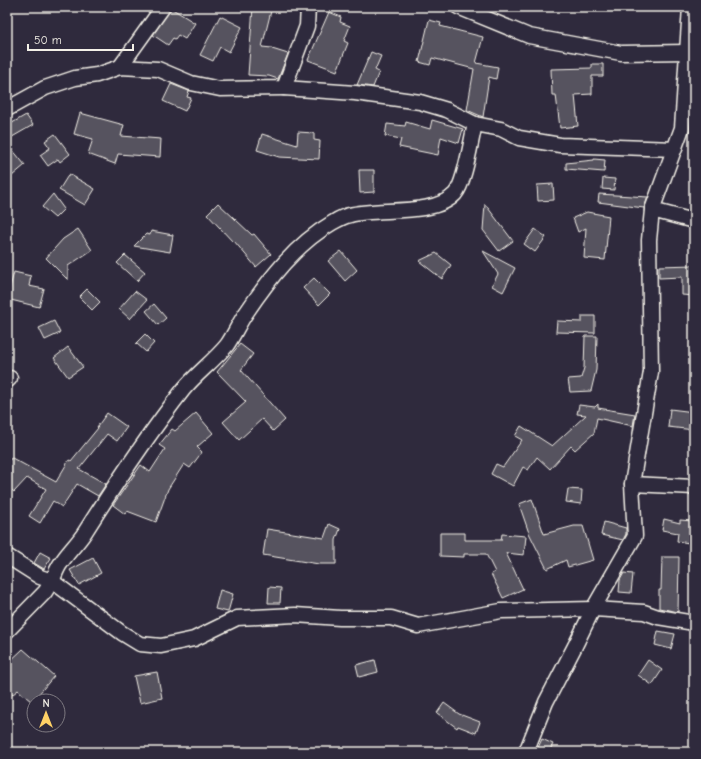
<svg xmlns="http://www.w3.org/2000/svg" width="701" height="759" font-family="'Comic Neue',sans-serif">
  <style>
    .building { fill: #56525f; stroke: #f4f1e8 }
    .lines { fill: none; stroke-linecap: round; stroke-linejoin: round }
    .minor-casing { stroke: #f4f1e8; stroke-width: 17 }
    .minor { stroke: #2f2a3d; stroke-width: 14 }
  </style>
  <rect width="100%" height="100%" fill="#2f2a3d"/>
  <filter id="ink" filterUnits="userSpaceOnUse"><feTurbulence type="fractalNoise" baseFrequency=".025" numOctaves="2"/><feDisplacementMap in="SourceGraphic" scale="8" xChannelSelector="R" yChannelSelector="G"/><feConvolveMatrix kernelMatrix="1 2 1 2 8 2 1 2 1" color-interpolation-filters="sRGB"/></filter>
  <g filter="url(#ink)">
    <g class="building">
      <path d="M253,7H272L262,47L272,48V49L288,54L278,79L269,76L248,75Z"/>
      <path d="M171,8L195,23L185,39L178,35L175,39L173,38L168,45L153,35Z"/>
      <path d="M329,12L341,17L340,22L350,26L344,41L348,43L337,71L308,60Z"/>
      <path d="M220,16L242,27L229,52L220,47L213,61L200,55Z"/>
      <path d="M429,20L441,23L440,26L483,37L476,63L498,67L496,79L489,77L483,117L467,110L474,69L432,58L430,65L419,62Z"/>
      <path d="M371,52L381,56L375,70L379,72L373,87L357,85Z"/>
      <path d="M592,64H603V76H592V94L575,95L578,126L560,128L556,95H552L551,69L592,68Z"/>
      <path d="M171,84L189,91L187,97L191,98L185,111L163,101Z"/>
      <path d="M80,113L124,125L121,136L161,139L160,157L118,154L115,164L88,154L93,139L74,134Z"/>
      <path d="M26,115L33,125L7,140V126Z"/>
      <path d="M432,120L463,129L459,143L441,137L438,155L399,147L401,139L385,136L387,124L405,126L406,122L430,129Z"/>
      <path d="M298,132L314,133V140L320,141L319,159L279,157L257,150L262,134L297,145Z"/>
      <path d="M55,134L70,154L60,162L58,159L48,166L40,155L50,148L45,141Z"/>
      <path d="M7,143L25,165L12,176L7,170Z"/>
      <path d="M594,159L605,160L604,172L566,169V163L594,160Z"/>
      <path d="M359,170H374V192L360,193Z"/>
      <path d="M69,174L95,189L85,205L59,190Z"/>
      <path d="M603,178L615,179L614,190L602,189Z"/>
      <path d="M553,184L554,200L538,201L537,185Z"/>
      <path d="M53,194L64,209L55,218L42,207Z"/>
      <path d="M599,194L648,197L644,208L598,202Z"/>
      <path d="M218,203L252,235L254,234L271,254L256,267L234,241L233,242L207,214Z"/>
      <path d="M485,204L513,241L499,251L483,230Z"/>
      <path d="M587,212L609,216L605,260L584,258L586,228L578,232L573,218Z"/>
      <path d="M78,229L92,250L68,266V280L46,258L63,239Z"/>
      <path d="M535,229L546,237L535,252L524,244Z"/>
      <path d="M151,231L173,235L170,252L134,246L146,234L150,235Z"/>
      <path d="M341,251L357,270L345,281L328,261Z"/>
      <path d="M483,251L515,268L503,292L492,286L498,274Z"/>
      <path d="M436,253L451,265L442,279L419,261Z"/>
      <path d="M125,255L145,272L137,281L117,263Z"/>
      <path d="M694,265V296L682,295V277L659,278V266Z"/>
      <path d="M14,272L31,276L29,286L44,289L39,307L7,299Z"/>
      <path d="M314,278L330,294L319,305L303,288Z"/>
      <path d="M87,289L100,302L92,310L79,297Z"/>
      <path d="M135,291L147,300L130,319L119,309Z"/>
      <path d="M154,304L166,318L158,325L146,311Z"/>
      <path d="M582,316H595V333L556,332L557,321L582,322Z"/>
      <path d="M54,321L60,333L45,340L39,328Z"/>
      <path d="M145,334L154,343L146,352L136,343Z"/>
      <path d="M585,336H597L596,370L591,391L570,392L568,379L581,378L584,368Z"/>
      <path d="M240,344L253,354L241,370L285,420L273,431L262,419L239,440L223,422L246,402L217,372Z"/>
      <path d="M68,347L83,367L68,377L54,358Z"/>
      <path d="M598,404V408L635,414L633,426L597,418L594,433L575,450L571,446L550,469L537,457L528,470L523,467L513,486L491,474L496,464L503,467L522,440L515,436L521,426L552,446L586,415L577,414L579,405L595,407Z"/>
      <path d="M670,409L694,412V430L668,427Z"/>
      <path d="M107,413L127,427L117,441L107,434L79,469L106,484L98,496L77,484L62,507L53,501L40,523L29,516L46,489L27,478L14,492L7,486V461L12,458L56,482L69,460L71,461L98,428L97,427Z"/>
      <path d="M196,413L213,433L197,447L202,452L190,468L184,464L168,489L156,522L127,511L125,514L113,505L141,465L150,472L165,449L159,445L172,429L175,431Z"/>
      <path d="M568,489L582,490L581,504L566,502Z"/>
      <path d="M532,499L544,534L574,526H583L593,560L568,567L566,560L547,569L529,533L519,504Z"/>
      <path d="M664,519L680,523V520L692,521L691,525L694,526V536L690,535L689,543L677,541L678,533L662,530Z"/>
      <path d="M604,522L626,528V534L623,540L601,535Z"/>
      <path d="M329,524L340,529L336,540V564H319L263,555L267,529L324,538Z"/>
      <path d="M440,533H465V540H501L502,534L526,536L524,555L506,553L523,589L503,598L491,574L495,572L486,554H464V557L440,556Z"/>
      <path d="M40,552L51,558L44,569L34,563Z"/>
      <path d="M662,557H679L678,612L659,608V590H661Z"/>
      <path d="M93,558L101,573L79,585L70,570Z"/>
      <path d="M624,573L633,574L631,593L619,592L620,580Z"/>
      <path d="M269,587L281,588L280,603H268Z"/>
      <path d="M220,590L233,594L228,612L215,609Z"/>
      <path d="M658,631L675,634L671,649L655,645Z"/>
      <path d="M23,649L54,676L32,702L18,690L7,699V664Z"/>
      <path d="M375,660L378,672L359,677L356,665Z"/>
      <path d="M648,660L662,670L652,685L638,675Z"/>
      <path d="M157,672L162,698L140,703L134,676Z"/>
      <path d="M444,703L459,714L480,722L476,733L458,726L457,728L437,713Z"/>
      <path d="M542,739L553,744L549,752H536Z"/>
    </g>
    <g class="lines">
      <g class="minor-casing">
        <g id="minor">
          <path d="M458,7L529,36L621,53L687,52"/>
          <path d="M120,67L163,7"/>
          <path d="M284,88L355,93L420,102L447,110L475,124L501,129L519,138L560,145L675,149"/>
          <path d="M7,109L45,88L75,78L97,75L120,67L158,69L191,83L220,89L284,88L307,26L308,7"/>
          <path d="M652,210L694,221"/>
          <path d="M7,381L10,378"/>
          <path d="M632,484L694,487"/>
          <path d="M7,556L40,577L52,581C55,575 57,568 61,563C68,552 78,543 85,532C116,483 148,435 183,390C196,374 214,361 227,345C234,335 239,323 246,313C269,279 296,244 332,223C337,220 344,216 350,215C377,207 434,217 455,194C465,183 471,140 475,124"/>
          <path d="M7,631L45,592L52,581L122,633L140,644L161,646L194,639L237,618L295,615L340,618H391L418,626L501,611L593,609L644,612L658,617L694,623"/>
          <path d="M526,752L546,702L575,646L593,609L635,536L632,484L651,372L649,240L652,210L682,128L690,7"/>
        </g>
      </g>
      <use href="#minor" class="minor"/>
    </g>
  </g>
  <rect width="701" height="759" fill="none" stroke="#2f2a3d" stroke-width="24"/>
  <rect x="12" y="12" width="677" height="735" fill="none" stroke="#f4f1e8" stroke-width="1.5" filter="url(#ink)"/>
  <g transform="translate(46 713)"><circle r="19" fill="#2f2a3d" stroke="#7e7a81"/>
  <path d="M0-3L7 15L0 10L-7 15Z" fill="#ffd166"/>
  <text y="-6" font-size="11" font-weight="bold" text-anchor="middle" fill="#f4f1e8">N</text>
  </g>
  <path d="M28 44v6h105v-6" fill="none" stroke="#f4f1e8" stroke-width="2"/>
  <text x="34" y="44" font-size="12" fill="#f4f1e8" stroke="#2f2a3d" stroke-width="3" paint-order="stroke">50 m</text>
</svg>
